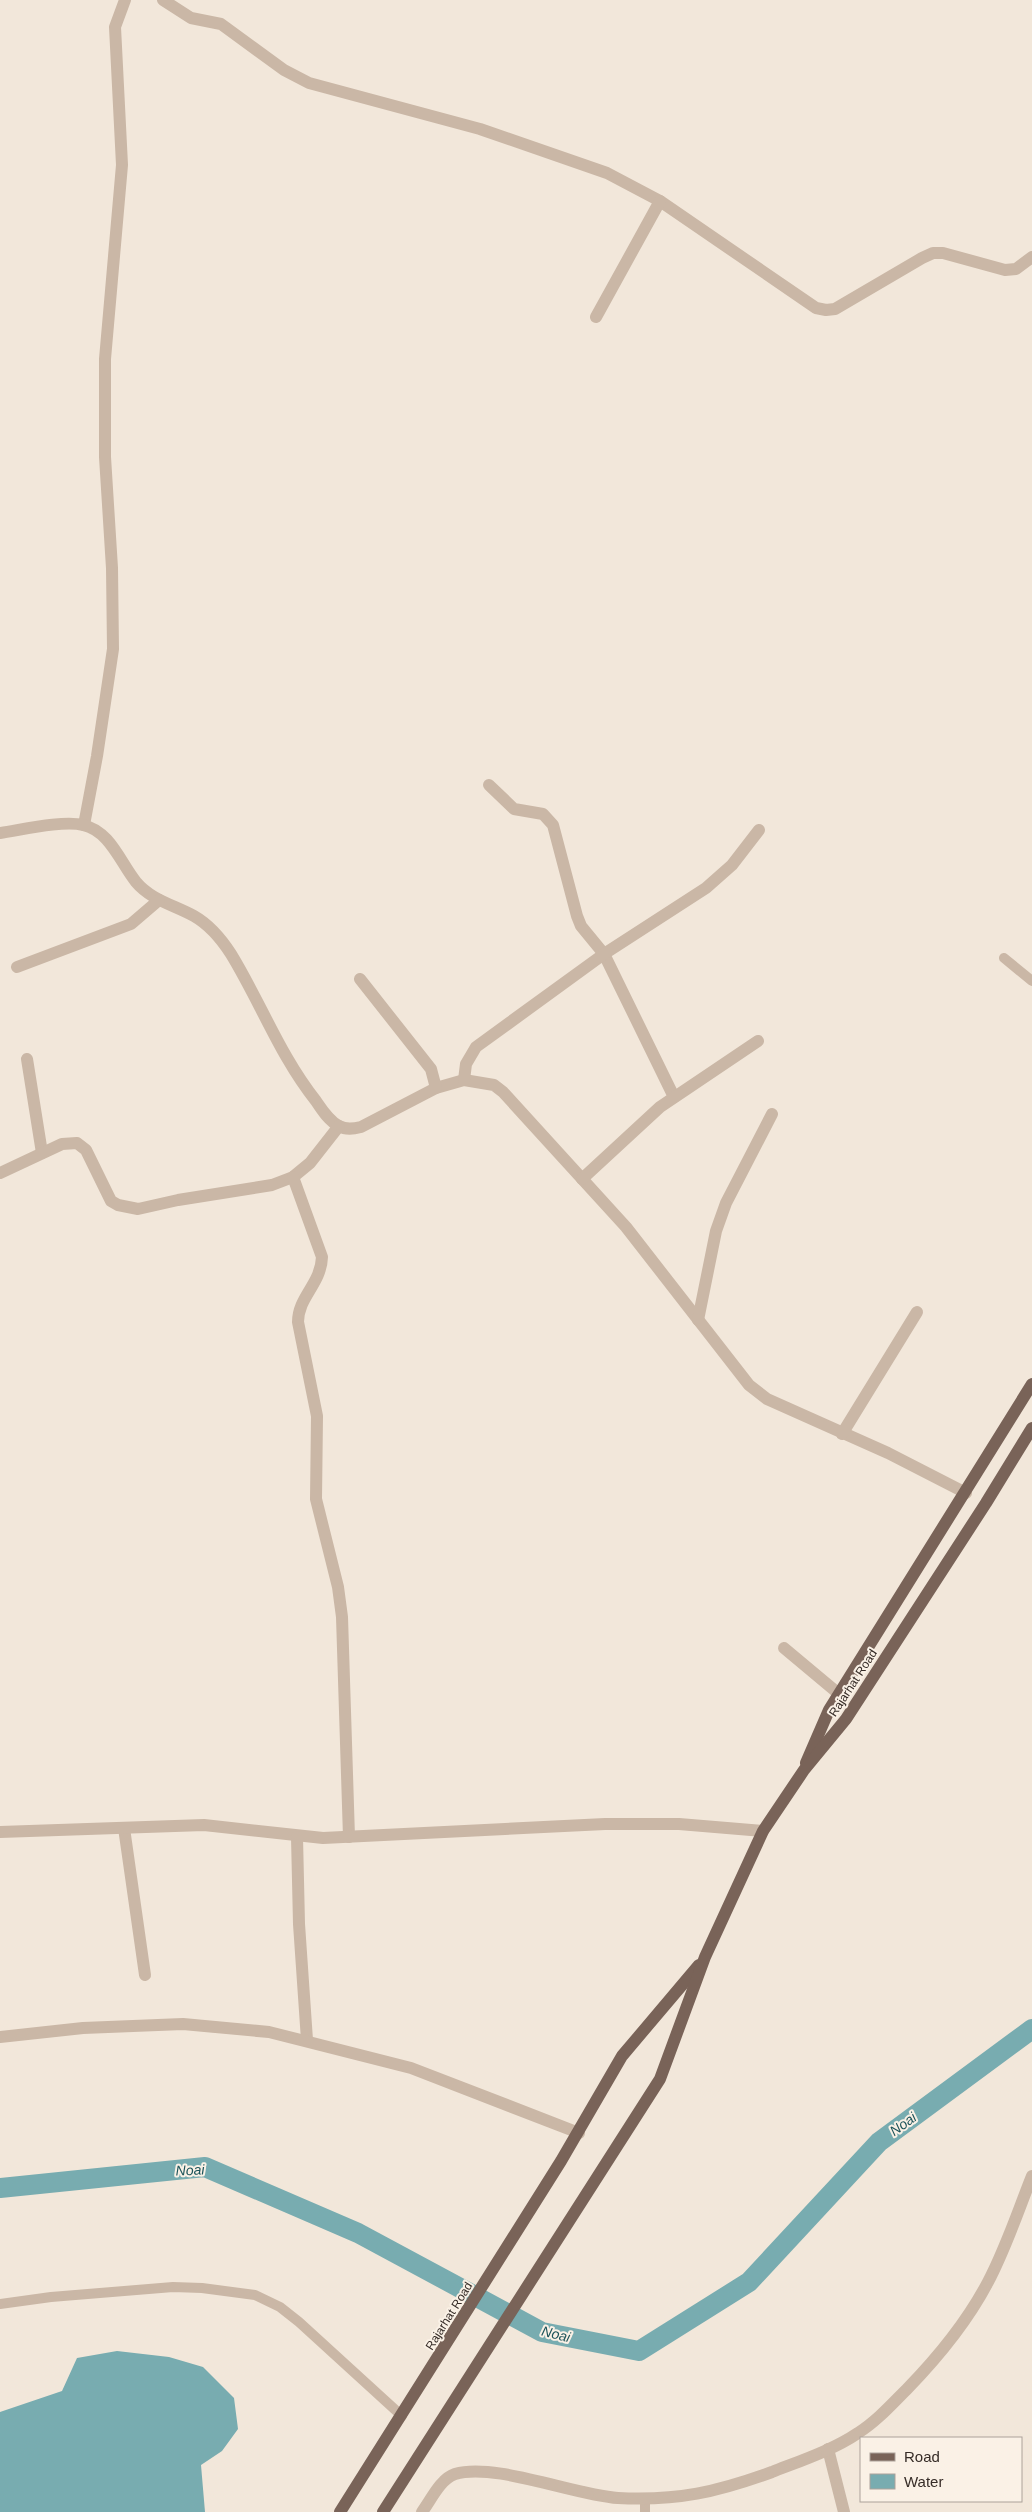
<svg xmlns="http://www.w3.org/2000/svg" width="1032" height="2512" font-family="Helvetica,sans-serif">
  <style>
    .water { fill: #78acb0 }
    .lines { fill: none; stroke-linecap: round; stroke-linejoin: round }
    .canal { stroke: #78acb0; stroke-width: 20 }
    .lane { stroke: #cab7a6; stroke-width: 10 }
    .street { stroke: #cab7a6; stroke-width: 12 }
    .primary { stroke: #796358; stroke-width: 12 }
    .labels { text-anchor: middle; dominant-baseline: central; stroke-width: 4; stroke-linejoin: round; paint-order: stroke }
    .street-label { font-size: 12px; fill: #362c27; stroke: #faf1e6 }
    .water-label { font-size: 14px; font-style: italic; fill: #1c5359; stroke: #faf1e6 }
  </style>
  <rect width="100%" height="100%" fill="#f2e7da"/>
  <path class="water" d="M117,2351L169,2357L203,2367L234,2398L238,2429L222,2451L201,2465L205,2512H0V2412L62,2391L77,2358Z"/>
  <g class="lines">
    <path class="canal" d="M0,2188L205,2167L358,2233L542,2332L639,2351L749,2282L879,2142L1032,2029"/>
    <g class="lane">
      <path d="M1004,958L1032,981"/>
      <path d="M0,2304L51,2297L173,2287L202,2288L255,2295L280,2307L299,2322L402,2416"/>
      <path d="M645,2499V2512"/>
    </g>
    <g class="street">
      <path d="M163,0L191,18L221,24L284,70L309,83L480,129L607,173L660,201L816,308L826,310L835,309L922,258L933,253H943L1005,270L1016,269L1032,257"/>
      <path d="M596,317L660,201"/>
      <path d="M489,785L514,809L543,814L553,825L577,916L581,926L604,954L674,1097"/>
      <path d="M84,825L97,756L113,649L112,568L105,457V359L122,165L115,27L125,0"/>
      <path d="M0,833C21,830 63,820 83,825C110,831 120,862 136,882C151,900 174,905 194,916C208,924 222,940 231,954C261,1003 280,1056 316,1101C322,1110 329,1121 339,1126C346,1130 353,1129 361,1127L436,1088L464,1080L494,1085L503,1092L626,1227L749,1385L767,1399L888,1453L966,1493"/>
      <path d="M17,967L131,924L159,900"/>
      <path d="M360,979L431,1069L436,1088"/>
      <path d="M27,1059L42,1153"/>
      <path d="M464,1080L466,1064L476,1047L604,954L706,888L732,865L759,830"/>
      <path d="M0,1173L62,1144L77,1143L86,1150L111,1201L118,1205L138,1209L178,1200L272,1185L293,1177L310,1163L339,1126"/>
      <path d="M293,1177L322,1257C321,1284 298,1297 298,1322L317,1416L316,1499L338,1587L342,1617L349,1837"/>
      <path d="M582,1179L660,1107L758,1041"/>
      <path d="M698,1320L716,1231L726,1203L772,1114"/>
      <path d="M842,1434L917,1312"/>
      <path d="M784,1648L839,1694"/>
      <path d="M124,1828L145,1975"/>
      <path d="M0,1832L204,1825L323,1838L605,1824H679L763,1831"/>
      <path d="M297,1837L299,1924L307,2040"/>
      <path d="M0,2037L83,2028L183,2024L269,2032L411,2068L579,2133"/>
      <path d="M828,2449L844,2512"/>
      <path d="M422,2512C431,2500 440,2479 455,2474C494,2462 574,2495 618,2498C678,2501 717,2492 772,2472C800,2461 833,2450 858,2433C877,2421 892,2404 908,2388C939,2356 967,2322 988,2282C1006,2248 1018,2211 1032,2176"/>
    </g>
    <g class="primary">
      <path d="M806,1763L829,1710L1032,1384"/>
      <path d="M340,2512L561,2161L622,2056L699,1965"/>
      <path d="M383,2512L660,2079L705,1957L763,1831L804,1770L846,1719L986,1503L1032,1428"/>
    </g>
  </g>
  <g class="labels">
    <g class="street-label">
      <text transform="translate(853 1683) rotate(-57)">Rajarhat Road</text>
      <text transform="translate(449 2316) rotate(-58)">Rajarhat Road</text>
    </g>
    <g class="water-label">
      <text transform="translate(903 2124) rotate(-36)">Noai</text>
      <text transform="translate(190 2170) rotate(-2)">Noai</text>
      <text transform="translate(556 2334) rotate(14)">Noai</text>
    </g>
  </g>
  <rect x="860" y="2437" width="162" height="65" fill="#faf1e6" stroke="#aca29a"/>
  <rect x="870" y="2453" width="25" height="8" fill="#796358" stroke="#aca29a"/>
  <text x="904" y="2462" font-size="15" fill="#362c27">Road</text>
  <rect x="870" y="2474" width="25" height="15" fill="#78acb0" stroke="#aca29a"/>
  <text x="904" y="2487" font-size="15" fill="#362c27">Water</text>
</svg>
